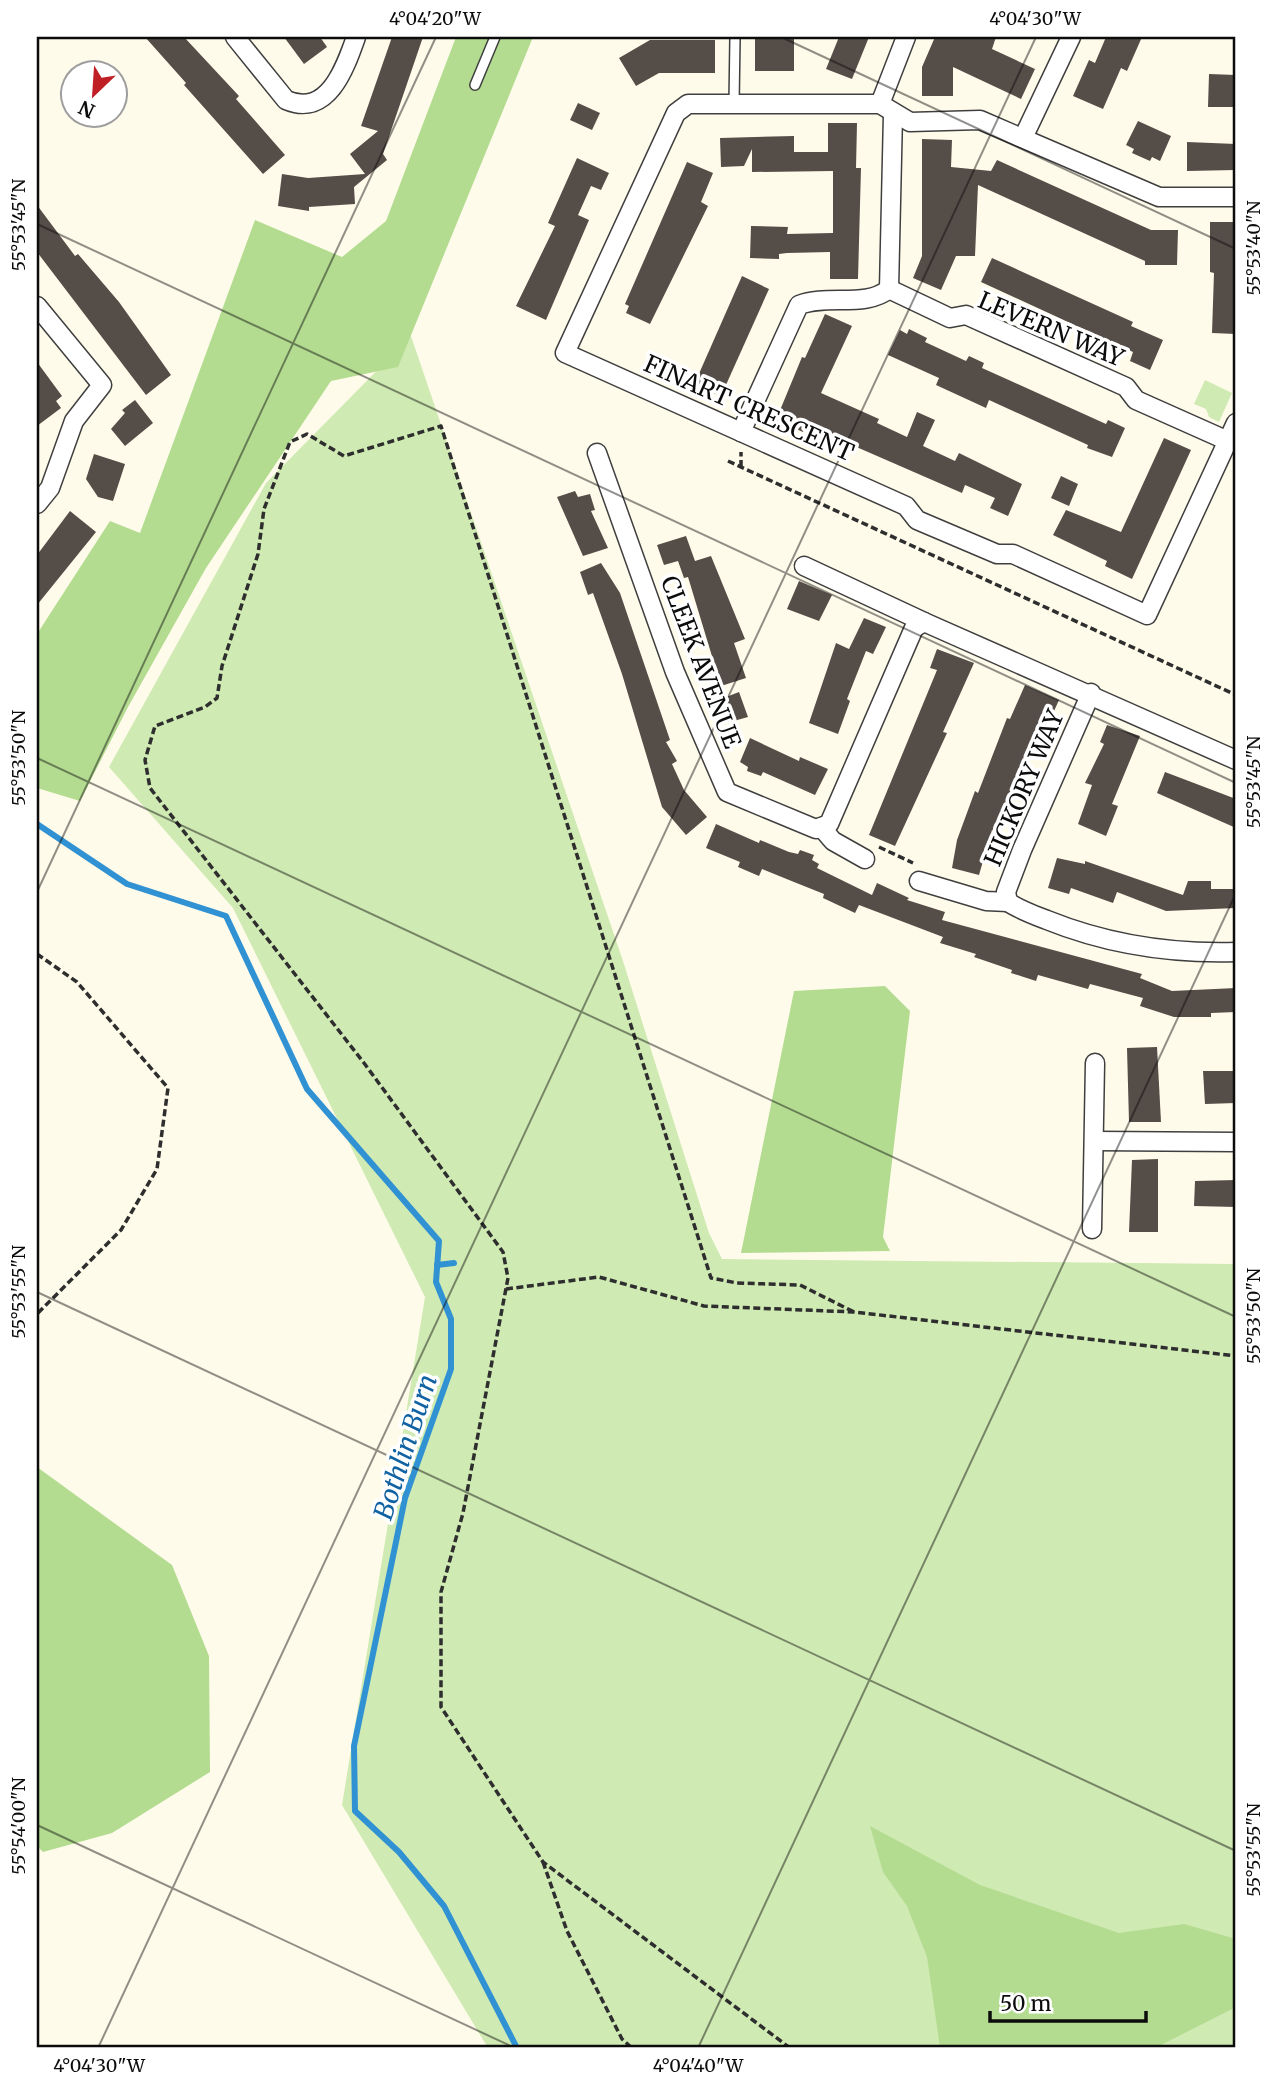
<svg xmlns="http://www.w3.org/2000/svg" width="1273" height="2085" font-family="Merriweather,serif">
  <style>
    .green { fill: #d0eab3 }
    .forest { fill: #b3dc91 }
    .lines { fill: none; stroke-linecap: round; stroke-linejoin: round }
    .stream { stroke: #3192d3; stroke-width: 6 }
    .building { fill: #554d48 }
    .lane-casing { stroke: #3f3f3f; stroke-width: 12 }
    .street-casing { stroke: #3f3f3f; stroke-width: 21 }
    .path { stroke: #2e2e2e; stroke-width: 3.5; stroke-dasharray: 7 3.5; stroke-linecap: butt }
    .lane { stroke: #fff; stroke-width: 9 }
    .street { stroke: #fff; stroke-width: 18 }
    .ticks { fill: none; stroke: #0c0c0c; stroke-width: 2; stroke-opacity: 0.45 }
    .labels { text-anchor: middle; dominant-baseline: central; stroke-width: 7; stroke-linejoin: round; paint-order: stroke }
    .street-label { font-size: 24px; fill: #0c0c0c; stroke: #fff }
    .water-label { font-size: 26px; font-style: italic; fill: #1162a2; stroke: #fff }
    .neatline { fill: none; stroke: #0c0c0c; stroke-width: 2.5 }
    .ticks-label { font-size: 18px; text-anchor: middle; fill: #0c0c0c }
  </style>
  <rect width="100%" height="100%" fill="#fffbea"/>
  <g class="green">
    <path d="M411,336L622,958L709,1233L722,1259L1236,1264V2048H488L342,1805L425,1297L233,908L109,767L266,483Z"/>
    <path d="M1205,380L1232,393L1219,422L1209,417L1206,409L1194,404Z"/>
  </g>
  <g class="forest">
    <path d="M456,37H533L398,367L331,381L206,568L128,707L80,801L37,788V634L110,521L140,533L255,220L342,257L386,221Z"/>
    <path d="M885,986L910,1011L883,1237L890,1251L741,1253L794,991Z"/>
    <path d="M37,1467L172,1565L209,1656L210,1772L112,1833L43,1852L37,1846Z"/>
    <path d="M870,1826L980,1885L1119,1933L1184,1924L1236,1939V2007L1155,2048H940L927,1957L907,1906L883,1872Z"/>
  </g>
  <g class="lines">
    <g class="stream">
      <path d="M37,824L127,884L226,916L307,1089L439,1241L436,1282L451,1319V1369L405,1498L354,1746L355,1811L399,1852L444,1906L517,2048"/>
      <path d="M437,1265L454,1263"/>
    </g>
  </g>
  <g class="building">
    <path d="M145,37H184L239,96L236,99L285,155L263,174L184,85L186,83Z"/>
    <path d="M284,37H320L327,47L304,64Z"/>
    <path d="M392,37H423L383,154L387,160L354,187L355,204L309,207V211L278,206L282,174L308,178L365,174L350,154L378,131L361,126Z"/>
    <path d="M794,37V71H755V38Z"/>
    <path d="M839,37H869L852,79L826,69Z"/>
    <path d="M935,37H996L992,49L1035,69L1021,99L953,67V96H922V67Z"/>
    <path d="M1106,37H1142L1127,71L1121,68L1103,109L1073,96L1089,60L1095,63Z"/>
    <path d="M650,40H715V73H659L636,86L619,58Z"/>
    <path d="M1209,74L1236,75L1233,107H1208Z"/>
    <path d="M578,103L600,113L592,130L570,120Z"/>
    <path d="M1138,121L1171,136L1160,161L1152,157L1150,161L1132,153L1134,149L1126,145Z"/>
    <path d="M828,123H857L856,168H861L858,279H830V252L787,253L779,254V259L750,258L751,226L788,227L787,234L833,233V171L752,172V149L744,166L721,167L720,138L794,136V152H828Z"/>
    <path d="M922,139L952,140L951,167L991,171L997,160L1151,230H1178L1177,265H1145V261L978,185L975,256H956L941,290L913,278L922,256Z"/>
    <path d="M1187,142L1236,144V170L1187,171Z"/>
    <path d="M577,158L609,173L601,190L591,186L578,215L589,220L546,320L516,306L555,226L548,223Z"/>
    <path d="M687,162L713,173L701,202L708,206L650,324L626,313L629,306L625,304Z"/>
    <path d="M37,205L75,256L78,254L119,302L171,375L146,395L37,252Z"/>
    <path d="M1210,222H1236V334L1212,333L1214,273L1210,272Z"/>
    <path d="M992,258L1133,322L1131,326L1163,340L1150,370L1130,361L1133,352L981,282Z"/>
    <path d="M742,276L769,289L721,396L694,385Z"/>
    <path d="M825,314L852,326L821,393L879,419L877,423L907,437L917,412L935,420L923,446L955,461L959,453L1022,484L1008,516L990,508L995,498L965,485L962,493L806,425L803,432L776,420L802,357L805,358Z"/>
    <path d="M909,329L927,338L925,342L966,361L969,356L984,363L982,368L1011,381L1106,424L1108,420L1125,428L1112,457L1087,448L1088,445L989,400L986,408L936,385L939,378L888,355L900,330L907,334Z"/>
    <path d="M37,362L62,396L56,401L61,408L37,426Z"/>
    <path d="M135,400L153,423L125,446L111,429L125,413L122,410Z"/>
    <path d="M1164,438L1191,450L1132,579L1105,566L1107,561L1053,535L1066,510L1121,532Z"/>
    <path d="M94,454L125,464L113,501L98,497L86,479Z"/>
    <path d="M1061,476L1078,484L1069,506L1051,498Z"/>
    <path d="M575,491L578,497L590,494L595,510L591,511L608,548L583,556L557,497Z"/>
    <path d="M70,511L96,532L37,605V555Z"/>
    <path d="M686,536L695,561L711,556L745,639L734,643L746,678L721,686L688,577L684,578L678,561L664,565L657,545Z"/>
    <path d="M601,563L620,593L670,740L666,742L677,761L672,764L684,790L707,817L686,835L662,807L622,674L593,593L588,595L580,572Z"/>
    <path d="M799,581L832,595L819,621L787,609Z"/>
    <path d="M864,618L886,627L873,654L866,651L847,699L850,701L838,734L809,723L836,643L849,649Z"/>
    <path d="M937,649L974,663L943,732L947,733L895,846L869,835L937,670L930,668Z"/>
    <path d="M1025,685L1059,700L1050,720L1047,718L996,832L992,830L979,875L952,868L957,840L975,791L978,793L1007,718L1010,719Z"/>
    <path d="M739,692L748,717L730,722L721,699Z"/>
    <path d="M1107,725L1140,736L1112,804L1118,806L1106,836L1078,824L1092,785L1085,783L1104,744L1100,742Z"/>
    <path d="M750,738L799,761L800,757L828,769L815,795L763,772L761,776L747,771L748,767L740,762Z"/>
    <path d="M1165,772L1236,799V828L1157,793Z"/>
    <path d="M716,824L759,843L760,840L789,852L798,854L800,850L814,855L812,860L819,864L817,868L872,895L877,883L909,898L907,900L945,912L942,920L1142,974L1140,978L1172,991L1236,988V1012L1211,1013V1017H1174L1140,1006L1143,998L1090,984L1088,989L1038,975L1036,981L1011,973L1012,970L974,957L976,954L940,943L943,937L859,905L855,913L823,898L824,894L794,882L762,869L759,876L738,867L740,862L706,848Z"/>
    <path d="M1057,858L1085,864V861L1183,895L1188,881H1211V889H1236V908L1166,911L1117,892L1113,903L1071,888L1069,894L1048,888Z"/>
    <path d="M1157,1047L1161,1122H1129L1127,1048Z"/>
    <path d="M1203,1071H1236V1103L1205,1104Z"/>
    <path d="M1158,1159V1232H1129L1132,1160Z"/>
    <path d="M1236,1180V1207L1194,1206L1195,1181Z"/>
  </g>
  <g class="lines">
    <g class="lane-casing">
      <g id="lane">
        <path d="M475,85L495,37"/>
        <path d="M734,104L735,37"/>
      </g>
    </g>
    <g class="street-casing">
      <g id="street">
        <path d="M235,37L286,100C328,118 345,68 356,37"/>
        <path d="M880,104L906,37"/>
        <path d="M1023,138L1071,37"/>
        <path d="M1236,197H1159L980,120L910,122L880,104H688L676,113L565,353L906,506L917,520L997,554H1013L1147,615L1236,423"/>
        <path d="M889,289L950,318L966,315L1126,387L1136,400L1228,441"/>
        <path d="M37,306L102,385L74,421L50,488L37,504"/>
        <path d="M741,432L799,305C828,294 866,308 889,289L893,114"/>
        <path d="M597,453L675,672L727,792L816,829L829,824L914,628L924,622L1236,760"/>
        <path d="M804,566L924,622"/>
        <path d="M1091,693L1022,850L1006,892L1008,902C1020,910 1034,915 1047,920C1109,945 1170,954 1236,952"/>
        <path d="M821,827L833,841L865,859"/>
        <path d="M919,881L986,901L1008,902"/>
        <path d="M1095,1141L1236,1142"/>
        <path d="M1092,1229L1095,1063"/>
      </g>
    </g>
    <g class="path">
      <path d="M728,461L1236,695"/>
      <path d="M741,467V452"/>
      <path d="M879,847L913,863"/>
      <path d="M37,954L77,982L168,1088L157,1169L121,1230L37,1314"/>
      <path d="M506,1289L599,1277L704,1306L854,1312L1236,1356"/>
      <path d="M543,1862L567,1931L622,2039L632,2048"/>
      <path d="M790,2048L543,1862L441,1707V1592L463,1513L508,1278L503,1252L364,1063L150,788L145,760L155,726L205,707L217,698L222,666L258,554L264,509L290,442L307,434L344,456L441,426L711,1278L737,1283L800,1285L854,1312"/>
    </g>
    <use href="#lane" class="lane"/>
    <use href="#street" class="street"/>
  </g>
  <path class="ticks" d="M781,37L1236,249M37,224L1236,783M37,758L1236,1317M37,892L436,37M37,1292L1236,1851M37,1825L515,2048M98,2048L1036,37M698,2048L1236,893"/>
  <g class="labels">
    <g class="street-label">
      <text transform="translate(1051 329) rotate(23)">LEVERN WAY</text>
      <text transform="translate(749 408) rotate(24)">FINART CRESCENT</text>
      <text transform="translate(701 662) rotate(69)">CLEEK AVENUE</text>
      <text transform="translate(1024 788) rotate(-67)">HICKORY WAY</text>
    </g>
    <g class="water-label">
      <text transform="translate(405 1447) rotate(-72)">Bothlin Burn</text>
    </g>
  </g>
  <rect width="1273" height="2085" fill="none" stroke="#ffffff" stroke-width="77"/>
  <g transform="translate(94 94) rotate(205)"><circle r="33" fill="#ffffff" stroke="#9e9e9e" stroke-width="2"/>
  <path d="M0-5L12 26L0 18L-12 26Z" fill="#c11f26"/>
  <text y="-10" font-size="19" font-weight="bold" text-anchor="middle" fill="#0c0c0c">N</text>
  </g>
  <path d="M990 2011v10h156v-10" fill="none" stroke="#0c0c0c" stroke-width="3.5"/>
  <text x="1000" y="2011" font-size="21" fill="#0c0c0c" stroke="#ffffff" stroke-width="5" paint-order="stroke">50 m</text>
  <rect x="38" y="38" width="1196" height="2008" class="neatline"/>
  <g class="ticks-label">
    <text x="435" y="25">4°04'20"W</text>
    <text x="1035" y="25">4°04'30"W</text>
    <text transform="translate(19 225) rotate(-90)" y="6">55°53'45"N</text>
    <text transform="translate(1254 248) rotate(-90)" y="6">55°53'40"N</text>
    <text transform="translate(19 758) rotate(-90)" y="6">55°53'50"N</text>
    <text transform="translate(1254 782) rotate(-90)" y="6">55°53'45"N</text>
    <text transform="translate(19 1292) rotate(-90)" y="6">55°53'55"N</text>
    <text transform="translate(1254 1316) rotate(-90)" y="6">55°53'50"N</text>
    <text transform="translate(19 1826) rotate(-90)" y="6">55°54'00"N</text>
    <text transform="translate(1254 1850) rotate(-90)" y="6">55°53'55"N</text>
    <text x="99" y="2072">4°04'30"W</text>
    <text x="698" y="2072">4°04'40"W</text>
  </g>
</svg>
